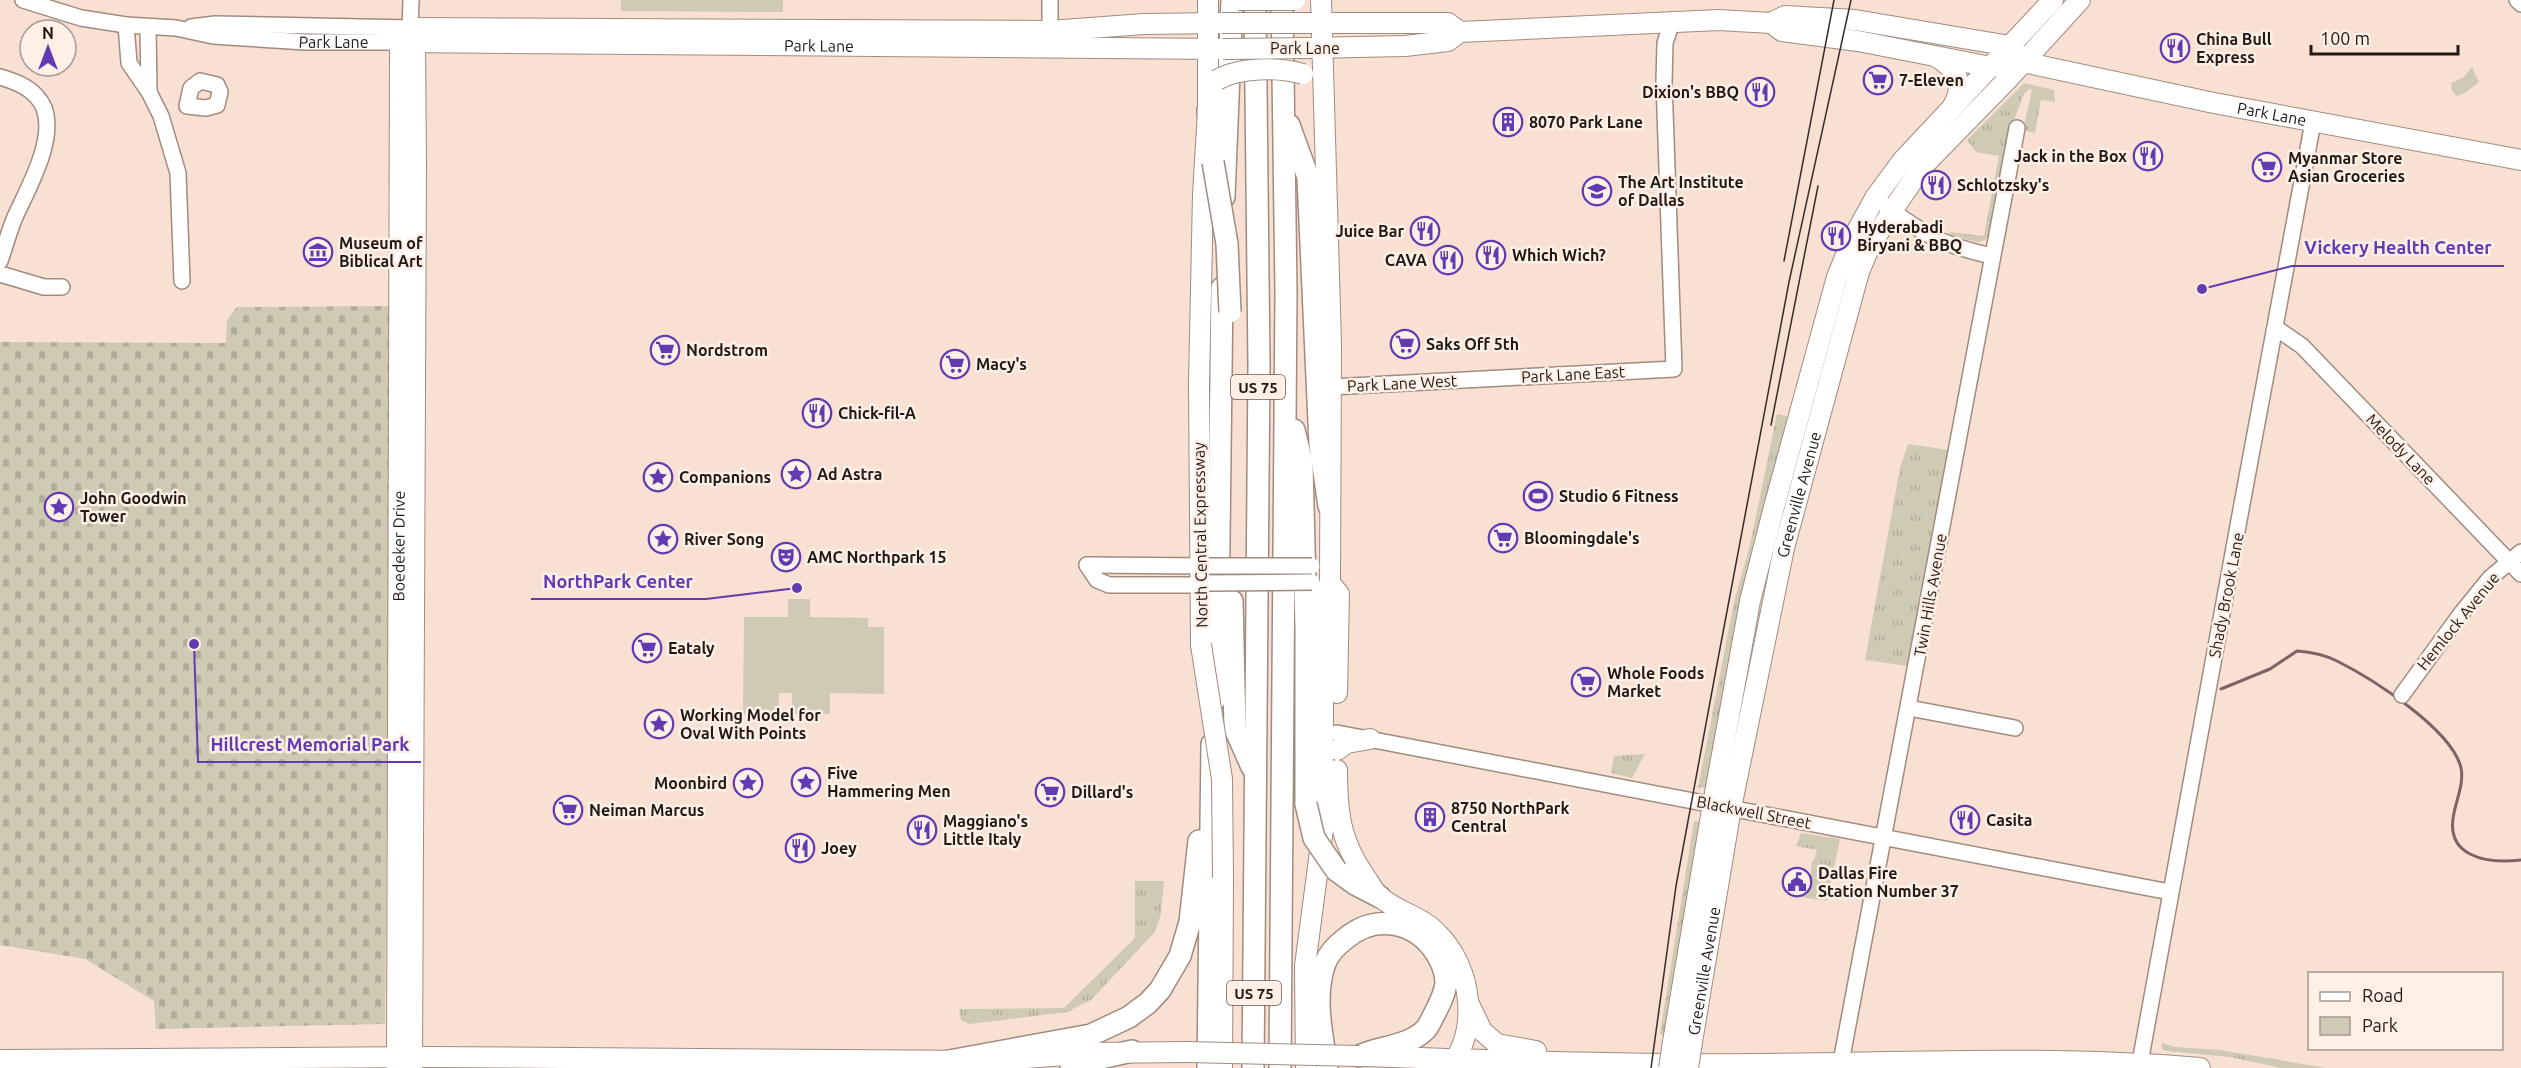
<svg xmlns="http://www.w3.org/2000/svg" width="2521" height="1068" font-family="Ubuntu,sans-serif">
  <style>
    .grass { fill: url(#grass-tufts) }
    .cemetery { fill: url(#cemetery-stones) }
    .green { fill: #cecab3 }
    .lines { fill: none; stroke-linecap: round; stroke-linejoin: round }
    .stream { stroke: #7f6267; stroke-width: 3 }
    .minor-casing { stroke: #a18b7f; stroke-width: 18 }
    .major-casing { stroke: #a18b7f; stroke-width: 22 }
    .highway-casing { stroke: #a18b7f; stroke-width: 24 }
    .minor { stroke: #fff; stroke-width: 15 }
    .major { stroke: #fff; stroke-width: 20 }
    .highway { stroke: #fff; stroke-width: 21 }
    .tram { stroke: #372d27; stroke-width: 1.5 }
    .minor-bridge-casing { stroke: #a18b7f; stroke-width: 18; stroke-linecap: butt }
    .major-bridge-casing { stroke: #a18b7f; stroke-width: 22; stroke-linecap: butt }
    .highway-bridge-casing { stroke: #a18b7f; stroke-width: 24; stroke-linecap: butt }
    .minor-bridge { stroke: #fff; stroke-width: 15 }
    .major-bridge { stroke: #fff; stroke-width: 20 }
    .highway-bridge { stroke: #fff; stroke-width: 21 }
    .labels { text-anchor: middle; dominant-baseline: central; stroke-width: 5; stroke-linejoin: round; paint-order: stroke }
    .shield { fill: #feefe7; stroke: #635953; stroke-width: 1.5 }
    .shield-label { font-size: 15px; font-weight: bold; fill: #211914 }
    .poi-label { font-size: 16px; font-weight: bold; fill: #211914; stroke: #feefe7; text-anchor: start }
    .street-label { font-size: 16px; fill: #211914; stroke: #feefe7 }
    .leader { fill: none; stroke: #623ab2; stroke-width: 2 }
    .callout-dot { fill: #623ab2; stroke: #feefe7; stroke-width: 2 }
    .callout-label { font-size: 18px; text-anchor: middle; font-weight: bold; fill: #623ab2; stroke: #feefe7; stroke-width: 5; stroke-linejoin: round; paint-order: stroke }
  </style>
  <defs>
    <pattern id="grass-tufts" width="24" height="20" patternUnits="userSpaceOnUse" patternTransform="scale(1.5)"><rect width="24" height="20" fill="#cecab3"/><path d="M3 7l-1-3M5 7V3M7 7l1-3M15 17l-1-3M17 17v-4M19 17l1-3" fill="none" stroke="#b1ad99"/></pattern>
    <pattern id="cemetery-stones" width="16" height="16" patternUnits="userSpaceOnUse" patternTransform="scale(1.5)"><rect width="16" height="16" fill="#cecab3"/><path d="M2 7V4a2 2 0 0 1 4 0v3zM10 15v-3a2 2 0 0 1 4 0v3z" fill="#b1ad99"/></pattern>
  </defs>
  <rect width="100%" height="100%" fill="#f8e0d2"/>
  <g class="grass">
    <path d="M2024,83L2054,90L2055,102L2041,100L2035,133L2027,131L2024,126L2032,90L2029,89L2024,94L2011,128L1988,236L1985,240L1978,242L1952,236L1949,232L1984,236L1999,156L1976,152L1967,140Z"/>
    <path d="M1777,414L1789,417L1708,786L1698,788L1734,602L1750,545Z"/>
    <path d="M1908,444L1949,450L1911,657L1908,666L1865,660L1900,468Z"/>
    <path d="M1645,754L1632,778L1611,773L1614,756Z"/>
    <path d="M1694,821H1700L1678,970L1665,1036L1660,1034Z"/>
    <path d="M1801,833L1840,839L1827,901L1788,895L1789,888L1780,887L1799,888L1801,884L1810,885L1812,861H1814L1817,850L1796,846Z"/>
    <path d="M1135,881H1164L1161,914L1155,932L1091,1000L1067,1012L969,1024L961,1020L959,1009L1064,1008L1135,938Z"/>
    <path d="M2162,1043L2175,1047L2220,1050L2326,1068H2281L2230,1057L2167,1051L2162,1049Z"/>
  </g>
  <path class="cemetery" d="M392,306L385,1024L156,1029L154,1001L85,959L0,945V342L226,343L227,320L237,307Z"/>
  <g class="green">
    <path d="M621,0H783V12L621,11Z"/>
    <path d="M2472,67L2479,82L2466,92L2457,96L2452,91L2451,83L2464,77Z"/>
    <path d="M788,599H810V617L868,618V627H884V694L830,693V714H792V693H779L778,716H743L744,617H788Z"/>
  </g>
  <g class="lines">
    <path class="stream" d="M2221,689L2270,669L2297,651C2311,652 2325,655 2337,661C2371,678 2452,729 2461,768C2464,783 2457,798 2454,813C2444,857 2487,864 2521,860"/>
    <g class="minor-casing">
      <g id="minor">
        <path id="s1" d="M23,0L81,18L126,25L176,28L213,36L306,42H400"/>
        <path d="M1050,0V31"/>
        <path d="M2517,0L2521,4"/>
        <path d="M126,25L129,63L149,92L161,116L178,173L182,281"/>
        <path d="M148,27L149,92"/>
        <path d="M191,27L215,24L410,28L411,0"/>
        <path d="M0,77C17,82 36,89 44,108C56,140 28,188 15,217C9,231 5,247 0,261"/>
        <path d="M200,81L217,85L220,92L217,105L206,108L187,106L191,88Z"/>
        <path d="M1885,205C1925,236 1943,245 1992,256"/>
        <path d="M0,274L44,287H62"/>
        <path d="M2276,328L2302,346L2521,574"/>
        <path d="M1331,387L1674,369L1664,82L1665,43L1672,22"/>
        <path d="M1087,565L1097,580L1109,585H1192L1207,583"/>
        <path d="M1087,565L1207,566"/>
        <path d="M2402,695L2460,615L2490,578L2521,552"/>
        <path d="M1909,708L2015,728"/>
        <path d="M1337,733L2170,892"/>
        <path d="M1841,1062L2017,128"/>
        <path d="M2139,1068C2196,753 2254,437 2313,122"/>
      </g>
    </g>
    <g class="major-casing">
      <g id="major">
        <path d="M1312,23H1448L1460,32"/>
        <path d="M1771,23L1785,16L1855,20L2010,46L2016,53"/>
        <path d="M410,28L415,42L416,165L412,1068"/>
        <path d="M410,28L1050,31L1144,24L1222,23"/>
        <path id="s2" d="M403,42L1223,49"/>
        <path id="s3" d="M1309,48L1405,46L1448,41L1460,32L1719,20L1771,23L1782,31L1858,41L1991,67L2023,62L2214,103L2521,160"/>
        <path d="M1937,57C1957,70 1966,84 1953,106"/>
        <path d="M1330,583L1339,594L1337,693"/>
        <path d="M1201,645L1199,383L1203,195L1208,110V0"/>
        <path d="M1337,750L1347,743L1370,739"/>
        <path d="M1337,770C1337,812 1340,840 1364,875C1369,882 1374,892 1380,897C1397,912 1422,916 1438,934C1472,968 1480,1030 1449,1068"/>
        <path d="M1470,1006L1482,1031L1497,1044L1536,1051"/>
        <path d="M1673,1042L1713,804L1750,601L1774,507L1837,277L1853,238L1875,198L1903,160L2053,0"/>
        <path id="s4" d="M1692,1042L1731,808L1784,548L1859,272L1869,248L1892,211L1922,167L2008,79L2080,0"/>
        <path d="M1364,1056C1470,1060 1576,1063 1682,1064C1855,1066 2028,1053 2200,1068"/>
        <path d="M0,1060L425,1057L986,1061L1092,1053L1188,1052"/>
        <path id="s5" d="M397,1068L400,56V42L410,28"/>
        <path d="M1222,1068L1223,878"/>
        <path d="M1306,1068L1305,966L1323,829V595L1330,583L1331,344L1321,0"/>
      </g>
    </g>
    <g class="highway-casing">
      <g id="highway">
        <path d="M1208,110L1213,162"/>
        <path d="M1289,125L1308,177L1320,445L1329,506"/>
        <path d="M1224,197L1232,0"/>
        <path d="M1294,430L1302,463L1306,629V804"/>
        <path d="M1232,601L1235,729L1252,767"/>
        <path d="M1214,701L1218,623L1222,288"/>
        <path d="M1336,870L1355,884L1380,897"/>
        <path d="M949,1061L1091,1035L1129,1017L1148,1003L1160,990L1180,956L1190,922L1199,841"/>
        <path d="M1071,1068L1083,1062L1132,1051"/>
        <path d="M1208,1068L1212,744"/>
        <path d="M1253,1068L1259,366L1255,0"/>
        <path d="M1280,1068L1286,292L1282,0"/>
        <path d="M1327,1068C1322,1034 1313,997 1325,963C1329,953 1337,945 1345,939C1375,913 1415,921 1436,953C1441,961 1446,972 1446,983C1445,993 1440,1003 1435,1013C1432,1018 1430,1024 1426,1029C1409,1047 1380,1046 1359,1056"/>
      </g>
    </g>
    <use href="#minor" class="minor"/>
    <use href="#major" class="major"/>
    <use href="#highway" class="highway"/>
    <g class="tram">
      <path d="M1784,261L1834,0"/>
      <path d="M1771,425L1818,186"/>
      <path d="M1651,1068L1676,886L1715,675L1789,282L1851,0"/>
    </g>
    <g class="minor-bridge-casing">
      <g id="minor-bridge">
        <path d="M1207,566H1312"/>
        <path d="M1207,583L1312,582"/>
      </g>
    </g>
    <g class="major-bridge-casing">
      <g id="major-bridge">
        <path d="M1238,0H1295"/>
        <path d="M1222,23H1312"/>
        <path d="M1223,49L1309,48"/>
        <path d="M1217,80C1239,67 1279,67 1303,74"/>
        <path d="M1201,645L1222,779L1223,878"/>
        <path d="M1188,1052L1359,1056"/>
        <path d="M1669,1068L1673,1042"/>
        <path d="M1688,1068L1692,1042"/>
      </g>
    </g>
    <g class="highway-bridge-casing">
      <g id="highway-bridge">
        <path d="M1213,162L1227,244L1230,312"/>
        <path d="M1306,804L1314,838L1336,870"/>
      </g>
    </g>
    <use href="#minor-bridge" class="minor-bridge"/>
    <use href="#major-bridge" class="major-bridge"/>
    <use href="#highway-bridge" class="highway-bridge"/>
  </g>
  <defs>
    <g id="restaurant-ring" transform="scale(1.5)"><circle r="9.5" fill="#feefe7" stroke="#623ab2" stroke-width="1.5"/><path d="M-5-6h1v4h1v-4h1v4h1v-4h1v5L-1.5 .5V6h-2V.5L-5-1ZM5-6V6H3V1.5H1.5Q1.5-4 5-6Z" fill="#623ab2"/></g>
    <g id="supermarket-ring" transform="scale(1.5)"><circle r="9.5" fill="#feefe7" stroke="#623ab2" stroke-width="1.5"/><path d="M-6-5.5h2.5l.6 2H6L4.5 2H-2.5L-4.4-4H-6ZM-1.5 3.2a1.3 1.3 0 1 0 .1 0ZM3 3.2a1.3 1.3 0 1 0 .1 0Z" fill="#623ab2"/></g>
    <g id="building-ring" transform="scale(1.5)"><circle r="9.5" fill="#feefe7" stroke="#623ab2" stroke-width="1.5"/><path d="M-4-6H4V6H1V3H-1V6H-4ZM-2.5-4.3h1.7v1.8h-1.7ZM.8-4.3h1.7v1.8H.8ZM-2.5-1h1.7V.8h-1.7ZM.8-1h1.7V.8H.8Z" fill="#623ab2"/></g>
    <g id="university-ring" transform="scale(1.5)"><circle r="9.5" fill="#feefe7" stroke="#623ab2" stroke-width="1.5"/><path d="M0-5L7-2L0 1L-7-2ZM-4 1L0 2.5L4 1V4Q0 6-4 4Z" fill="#623ab2"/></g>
    <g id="museum-ring" transform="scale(1.5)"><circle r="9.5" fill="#feefe7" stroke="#623ab2" stroke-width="1.5"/><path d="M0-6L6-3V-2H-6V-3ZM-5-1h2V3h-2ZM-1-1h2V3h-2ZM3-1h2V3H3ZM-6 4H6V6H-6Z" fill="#623ab2"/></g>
    <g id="sight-ring" transform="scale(1.5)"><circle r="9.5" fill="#feefe7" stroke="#623ab2" stroke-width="1.5"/><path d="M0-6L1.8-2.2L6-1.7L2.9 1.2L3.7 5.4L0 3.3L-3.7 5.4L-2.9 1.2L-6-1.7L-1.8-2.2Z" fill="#623ab2"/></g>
    <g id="stadium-ring" transform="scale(1.5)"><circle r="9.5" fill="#feefe7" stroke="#623ab2" stroke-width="1.5"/><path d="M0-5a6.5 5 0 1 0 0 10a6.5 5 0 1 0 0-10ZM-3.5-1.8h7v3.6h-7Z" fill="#623ab2"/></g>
    <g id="theatre-ring" transform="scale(1.5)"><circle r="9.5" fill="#feefe7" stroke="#623ab2" stroke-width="1.5"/><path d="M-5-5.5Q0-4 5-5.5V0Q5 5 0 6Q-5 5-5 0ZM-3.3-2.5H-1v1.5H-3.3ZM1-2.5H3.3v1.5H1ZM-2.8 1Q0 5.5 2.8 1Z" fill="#623ab2"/></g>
    <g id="civic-ring" transform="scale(1.5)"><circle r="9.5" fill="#feefe7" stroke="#623ab2" stroke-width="1.5"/><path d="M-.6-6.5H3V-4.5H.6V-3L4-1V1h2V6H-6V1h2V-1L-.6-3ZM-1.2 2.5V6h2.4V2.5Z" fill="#623ab2"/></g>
  </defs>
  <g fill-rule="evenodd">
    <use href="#restaurant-ring" x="2175" y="48"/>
    <use href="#supermarket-ring" x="1878" y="80"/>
    <use href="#restaurant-ring" x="1760" y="92"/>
    <use href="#building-ring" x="1508" y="122"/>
    <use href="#restaurant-ring" x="2148" y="156"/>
    <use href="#supermarket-ring" x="2267" y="167"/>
    <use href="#restaurant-ring" x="1936" y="185"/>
    <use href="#university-ring" x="1597" y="191"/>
    <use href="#restaurant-ring" x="1425" y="231"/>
    <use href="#restaurant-ring" x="1836" y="236"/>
    <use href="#museum-ring" x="318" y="252"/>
    <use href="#restaurant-ring" x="1491" y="255"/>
    <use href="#restaurant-ring" x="1448" y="260"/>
    <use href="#supermarket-ring" x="1405" y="344"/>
    <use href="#supermarket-ring" x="665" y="350"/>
    <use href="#supermarket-ring" x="955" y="364"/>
    <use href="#restaurant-ring" x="817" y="413"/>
    <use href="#sight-ring" x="796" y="474"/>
    <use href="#sight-ring" x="658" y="477"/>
    <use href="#stadium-ring" x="1538" y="496"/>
    <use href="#sight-ring" x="59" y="507"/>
    <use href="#supermarket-ring" x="1503" y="538"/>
    <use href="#sight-ring" x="663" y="539"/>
    <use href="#theatre-ring" x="786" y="557"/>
    <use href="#supermarket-ring" x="647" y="648"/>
    <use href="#supermarket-ring" x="1586" y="682"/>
    <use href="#sight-ring" x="659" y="724"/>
    <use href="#sight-ring" x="806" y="782"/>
    <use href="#sight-ring" x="748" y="783"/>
    <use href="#supermarket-ring" x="1050" y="792"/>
    <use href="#supermarket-ring" x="568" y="810"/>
    <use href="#building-ring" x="1430" y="817"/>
    <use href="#restaurant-ring" x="1965" y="820"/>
    <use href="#restaurant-ring" x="922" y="830"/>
    <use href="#restaurant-ring" x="800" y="848"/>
    <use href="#civic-ring" x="1797" y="882"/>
  </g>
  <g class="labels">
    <g class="shield">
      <rect x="1231" y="375" width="54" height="24" rx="4.5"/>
      <rect x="1227" y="981" width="54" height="24" rx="4.5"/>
    </g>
    <g class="shield-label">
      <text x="1258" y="387">US 75</text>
      <text x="1254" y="993">US 75</text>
    </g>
    <g class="poi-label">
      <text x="2196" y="39">China Bull<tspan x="2196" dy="18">Express</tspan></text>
      <text x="1899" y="80">7-Eleven</text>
      <text x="1739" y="92" text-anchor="end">Dixion's BBQ</text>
      <text x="1529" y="122">8070 Park Lane</text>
      <text x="2127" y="156" text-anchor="end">Jack in the Box</text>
      <text x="2288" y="158">Myanmar Store<tspan x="2288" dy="18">Asian Groceries</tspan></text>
      <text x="1618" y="182">The Art Institute<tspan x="1618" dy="18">of Dallas</tspan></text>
      <text x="1957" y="185">Schlotzsky's</text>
      <text x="1857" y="227">Hyderabadi<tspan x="1857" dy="18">Biryani &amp; BBQ</tspan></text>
      <text x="1404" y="231" text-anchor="end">Juice Bar</text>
      <text x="339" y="243">Museum of<tspan x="339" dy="18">Biblical Art</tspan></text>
      <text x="1512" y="255">Which Wich?</text>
      <text x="1427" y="260" text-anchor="end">CAVA</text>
      <text x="1426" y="344">Saks Off 5th</text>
      <text x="686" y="350">Nordstrom</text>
      <text x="976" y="364">Macy's</text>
      <text x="838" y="413">Chick-fil-A</text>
      <text x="817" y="474">Ad Astra</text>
      <text x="679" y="477">Companions</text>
      <text x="1559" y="496">Studio 6 Fitness</text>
      <text x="80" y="498">John Goodwin<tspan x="80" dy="18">Tower</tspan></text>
      <text x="1524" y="538">Bloomingdale's</text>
      <text x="684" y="539">River Song</text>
      <text x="807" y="557">AMC Northpark 15</text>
      <text x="668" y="648">Eataly</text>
      <text x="1607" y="673">Whole Foods<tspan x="1607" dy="18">Market</tspan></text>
      <text x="680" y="715">Working Model for<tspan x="680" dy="18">Oval With Points</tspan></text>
      <text x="827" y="773">Five<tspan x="827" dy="18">Hammering Men</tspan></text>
      <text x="727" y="783" text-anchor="end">Moonbird</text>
      <text x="1071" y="792">Dillard's</text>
      <text x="1451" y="808">8750 NorthPark<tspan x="1451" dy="18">Central</tspan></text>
      <text x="589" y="810">Neiman Marcus</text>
      <text x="1986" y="820">Casita</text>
      <text x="943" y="821">Maggiano's<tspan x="943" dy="18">Little Italy</tspan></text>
      <text x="821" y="848">Joey</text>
      <text x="1818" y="873">Dallas Fire<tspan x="1818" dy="18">Station Number 37</tspan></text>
    </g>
    <g class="street-label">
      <text stroke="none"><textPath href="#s1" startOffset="315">Park Lane</textPath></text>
      <text stroke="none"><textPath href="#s2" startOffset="416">Park Lane</textPath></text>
      <text x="1305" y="48">Park Lane</text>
      <text stroke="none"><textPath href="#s3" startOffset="978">Park Lane</textPath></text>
      <text transform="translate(1573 374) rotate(-3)">Park Lane East</text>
      <text transform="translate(1402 383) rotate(-3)">Park Lane West</text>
      <text transform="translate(2401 449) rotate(46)">Melody Lane</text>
      <text stroke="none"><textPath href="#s4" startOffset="558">Greenville Avenue</textPath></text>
      <text transform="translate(1200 535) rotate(-91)">North Central Expressway</text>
      <text stroke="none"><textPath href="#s5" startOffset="522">Boedeker Drive</textPath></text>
      <text transform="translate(1930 595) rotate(-80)">Twin Hills Avenue</text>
      <text transform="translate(2226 595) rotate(-79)">Shady Brook Lane</text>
      <text transform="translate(2458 621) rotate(-51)">Hemlock Avenue</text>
      <text transform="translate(1754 812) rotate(11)">Blackwell Street</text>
      <text stroke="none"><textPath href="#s4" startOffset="72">Greenville Avenue</textPath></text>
    </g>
  </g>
  <path class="leader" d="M2202 289L2292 266H2504M797 588L706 599H531M194 644L198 762H421"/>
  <g class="callout-dot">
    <circle cx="2202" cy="289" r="6"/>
    <circle cx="797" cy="588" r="6"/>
    <circle cx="194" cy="644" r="6"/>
  </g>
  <g class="callout-label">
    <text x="2398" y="254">Vickery Health Center</text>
    <text x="618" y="588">NorthPark Center</text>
    <text x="310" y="751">Hillcrest Memorial Park</text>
  </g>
  <rect x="2308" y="972" width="195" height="78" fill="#feefe7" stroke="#a69993" stroke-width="1.5"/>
  <rect x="2320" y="992" width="30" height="9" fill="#ffffff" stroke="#a69993" stroke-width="1.5"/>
  <text x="2362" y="1002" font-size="18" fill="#211914">Road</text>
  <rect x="2320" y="1017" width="30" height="18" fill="#cecab3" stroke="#a69993" stroke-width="1.5"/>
  <text x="2362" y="1032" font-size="18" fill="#211914">Park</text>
  <g transform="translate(48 48)"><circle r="28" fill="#feefe7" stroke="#a69993" stroke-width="1.5"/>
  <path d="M0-4.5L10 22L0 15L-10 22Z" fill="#623ab2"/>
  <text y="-9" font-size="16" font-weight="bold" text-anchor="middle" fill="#211914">N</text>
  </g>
  <path d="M2311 45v9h147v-9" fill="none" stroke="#211914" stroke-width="3"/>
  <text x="2320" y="45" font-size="18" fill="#211914" stroke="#feefe7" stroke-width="4.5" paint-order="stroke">100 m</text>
</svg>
